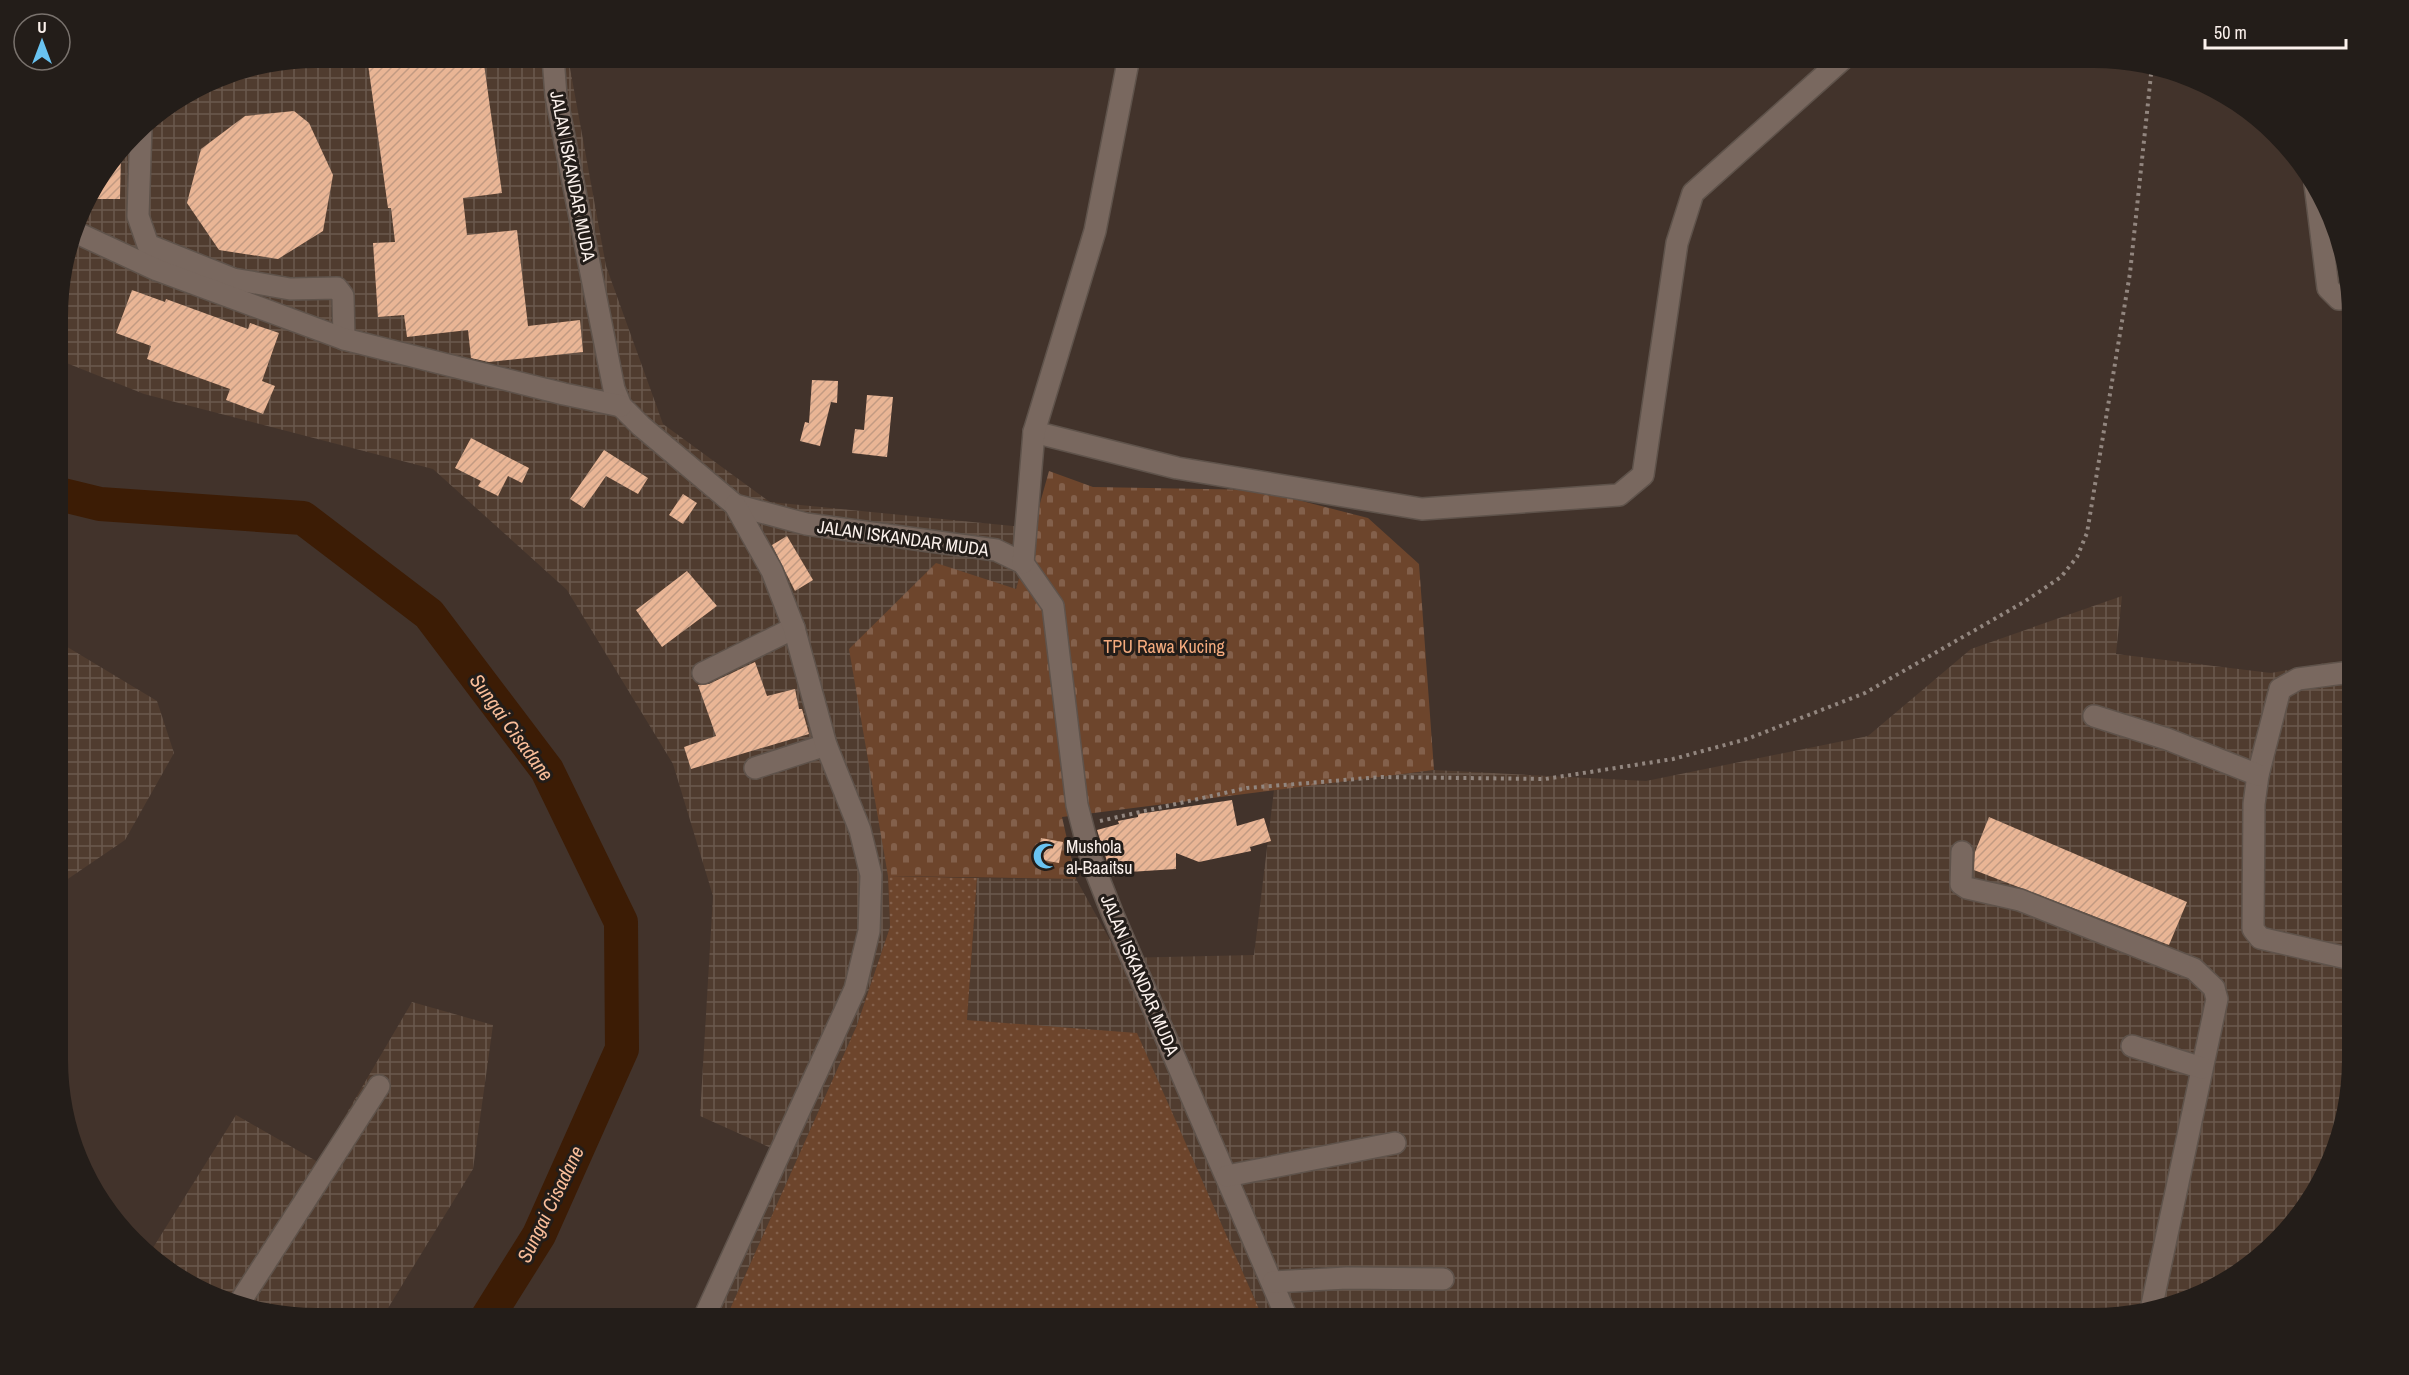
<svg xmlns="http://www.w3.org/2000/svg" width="2409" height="1375" font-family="'Archivo Narrow',sans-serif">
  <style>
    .industrial { fill: url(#industrial-grid) }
    .grass { fill: url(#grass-dots) }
    .cemetery { fill: url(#cemetery-stones) }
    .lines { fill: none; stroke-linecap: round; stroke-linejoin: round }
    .river { stroke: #3c1c05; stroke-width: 34 }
    .building { fill: url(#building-hatch) }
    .minor-casing { stroke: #5f534b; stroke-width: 24 }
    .path { stroke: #92867f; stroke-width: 4; stroke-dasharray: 3 4.5; stroke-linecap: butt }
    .minor { stroke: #79685f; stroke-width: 21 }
    .labels { text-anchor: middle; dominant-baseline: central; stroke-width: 6; stroke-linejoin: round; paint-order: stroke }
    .street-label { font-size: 18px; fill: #fbf1ec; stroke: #231d19 }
    .park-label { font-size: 18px; fill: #f4ab7e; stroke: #231d19 }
    .poi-label { font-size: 18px; fill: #fbf1ec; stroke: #231d19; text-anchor: start }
    .water-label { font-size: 20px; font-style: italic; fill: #f9bd99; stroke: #231d19 }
  </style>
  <defs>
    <pattern id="industrial-grid" width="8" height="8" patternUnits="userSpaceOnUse" patternTransform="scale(1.5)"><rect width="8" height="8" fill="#503c2f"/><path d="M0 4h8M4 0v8" fill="none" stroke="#6a594d"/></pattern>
    <pattern id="grass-dots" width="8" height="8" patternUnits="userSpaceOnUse" patternTransform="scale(1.5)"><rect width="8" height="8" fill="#6d452c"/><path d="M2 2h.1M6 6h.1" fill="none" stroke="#83604b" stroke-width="1.8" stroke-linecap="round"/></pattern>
    <pattern id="cemetery-stones" width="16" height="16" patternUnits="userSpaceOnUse" patternTransform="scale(1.5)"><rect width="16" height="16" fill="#6d452c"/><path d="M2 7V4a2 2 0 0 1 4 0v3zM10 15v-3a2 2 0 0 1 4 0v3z" fill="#83604b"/></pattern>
    <pattern id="building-hatch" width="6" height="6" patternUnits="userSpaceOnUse" patternTransform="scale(1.5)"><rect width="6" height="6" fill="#e9b595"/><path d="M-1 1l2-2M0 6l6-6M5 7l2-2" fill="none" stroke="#c29a82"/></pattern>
  </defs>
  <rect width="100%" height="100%" fill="#42332b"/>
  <g class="industrial">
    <path d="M316,57H568L606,266L663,424L770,502L1033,528L1016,589L888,876L890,927L857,1025L726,1318H696L771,1148L700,1116L713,896L673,764L567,590L433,469L144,394L59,360V282L84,201L145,121L217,77Z"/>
    <path d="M2122,596L2116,654L2271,673L2331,662H2351V1076L2318,1188L2277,1242L2223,1283L2110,1317L1263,1318L1137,1034L967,1020L977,878L1076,879L1120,958L1254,955L1274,790L1434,770L1646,781L1868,736L1971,649Z"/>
    <path d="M59,642L157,701L174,753L125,840L59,885Z"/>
    <path d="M412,1002L493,1025L473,1169L382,1318H315L249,1309L187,1284L151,1251L236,1115L318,1162Z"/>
  </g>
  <path class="grass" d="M888,876L977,878L967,1020L1137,1033L1263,1318H726L857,1025L890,927Z"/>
  <path class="cemetery" d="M1049,471L1093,487L1259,490L1368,518L1419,564L1434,770L1062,817L1076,879L888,876L849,649L936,563L1016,589Z"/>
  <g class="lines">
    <path class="river" d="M59,494L100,504L303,518L429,614L547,770L621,922L622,1049L539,1235L487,1318"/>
  </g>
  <g class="building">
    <path d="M367,57H483L502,193L463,198L467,235L517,230L528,326L580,320L583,352L489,362L471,358L468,330L407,337L404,315L378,317L373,243L395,242L391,208H388Z"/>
    <path d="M294,111L309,123L333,175L323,231L278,259L219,250L187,203L201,149L245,116Z"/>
    <path d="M121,152L120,199H93V189Z"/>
    <path d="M132,290L165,302L166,299L248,329L250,323L279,333L262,381L275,386L263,414L226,400L230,389L147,359L151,346L116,333Z"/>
    <path d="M812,380L838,381L837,403L831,402L820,446L800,441L805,422L809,423Z"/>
    <path d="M867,395L893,397L887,457L852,453L855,429L864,430Z"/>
    <path d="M471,438L529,468L522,483L508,476L498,496L478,486L481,481L455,468Z"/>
    <path d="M604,450L648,478L638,494L606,476L584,508L570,499Z"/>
    <path d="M683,494L697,503L683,524L669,515Z"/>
    <path d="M787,536L813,580L795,591L772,545Z"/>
    <path d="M687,571L717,606L662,647L636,610Z"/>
    <path d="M755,662L767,696L795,689L799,709H802L809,734L691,769L684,747L716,736L698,685L709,684Z"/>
    <path d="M1232,800L1237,826L1264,818L1271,841L1250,847L1251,851L1199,862L1176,853V869L1129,872V874L1112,877L1097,830L1119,824L1118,821L1138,817V814Z"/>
    <path d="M1989,817L2187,902L2169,945L1974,870L1975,852Z"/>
    <path d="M1041,838L1063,842L1059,863L1037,859Z"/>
  </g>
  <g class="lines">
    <g class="minor-casing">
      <g id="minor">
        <path d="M553,57L556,96L614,389L621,406L641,426L735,505L806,524L996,550L1023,563L1053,606L1077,805L1091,859L1113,915L1287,1318"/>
        <path d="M141,126L138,216L148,245L233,279L290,289L337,288L343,296L344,339"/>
        <path d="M2315,184L2328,288L2339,299L2351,298"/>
        <path d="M75,232L157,270L344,339L564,394L621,406"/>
        <path d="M1034,432L1177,468L1422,509L1619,495L1643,475L1677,243L1693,193L1845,57"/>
        <path d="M1023,563L1034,432L1095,231L1129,57"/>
        <path d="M2351,672L2298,679L2280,689L2258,775L2254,804L2253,929L2260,938L2351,959"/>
        <path d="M703,673L794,628"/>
        <path d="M2094,716L2167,739L2258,775"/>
        <path d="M755,768L826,745"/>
        <path d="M1962,852L1961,884L1967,888L2020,900L2194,969L2214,988L2217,999L2152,1305"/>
        <path d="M2132,1046L2202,1068"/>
        <path d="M1227,1176L1395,1143"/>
        <path d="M1273,1282L1347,1278L1443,1279"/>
        <path d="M238,1305L379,1086"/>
        <path d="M704,1318L855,989L869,931L871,875L860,830L826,745L794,628L772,571L735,505"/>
      </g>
    </g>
    <path class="path" d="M1100,821L1247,788L1381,777L1545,779L1673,759L1747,739L1865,693L2024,602L2061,577L2077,557L2087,533L2130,273L2152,65"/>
    <use href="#minor" class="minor"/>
  </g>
  <defs>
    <g id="mosque-bare" transform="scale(2.07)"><path d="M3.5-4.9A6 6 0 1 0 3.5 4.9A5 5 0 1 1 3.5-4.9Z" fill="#69c3f1" stroke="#231d19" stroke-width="2.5" paint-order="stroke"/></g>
  </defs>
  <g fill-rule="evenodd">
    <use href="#mosque-bare" x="1046" y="856"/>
  </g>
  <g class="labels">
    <g class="street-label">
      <text transform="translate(573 176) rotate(79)">JALAN ISKANDAR MUDA</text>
      <text transform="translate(903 538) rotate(8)">JALAN ISKANDAR MUDA</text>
      <text transform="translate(1140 975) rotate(67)">JALAN ISKANDAR MUDA</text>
    </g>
    <g class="park-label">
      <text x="1164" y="646">TPU Rawa Kucing</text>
    </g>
    <g class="poi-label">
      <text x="1066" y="846">Mushola<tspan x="1066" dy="21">al-Baaitsu</tspan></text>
    </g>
    <g class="water-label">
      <text transform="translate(512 727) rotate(54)">Sungai Cisadane</text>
      <text transform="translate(550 1204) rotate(-64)">Sungai Cisadane</text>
    </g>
  </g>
  <path d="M0 0H2409V1375H0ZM316 68H2094A248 248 0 0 1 2342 316V1060A248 248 0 0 1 2094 1308H316A248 248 0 0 1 68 1060V316A248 248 0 0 1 316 68Z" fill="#231d19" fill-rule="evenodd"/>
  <g transform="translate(42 42)"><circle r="28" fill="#231d19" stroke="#79726d" stroke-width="1.5"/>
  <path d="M0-4.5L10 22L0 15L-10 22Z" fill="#69c3f1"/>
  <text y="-9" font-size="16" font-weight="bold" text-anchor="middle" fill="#fbf1ec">U</text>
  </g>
  <path d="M2205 39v9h141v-9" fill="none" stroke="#fbf1ec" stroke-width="3"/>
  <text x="2214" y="39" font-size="18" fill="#fbf1ec" stroke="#231d19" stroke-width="4.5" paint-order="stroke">50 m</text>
</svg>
